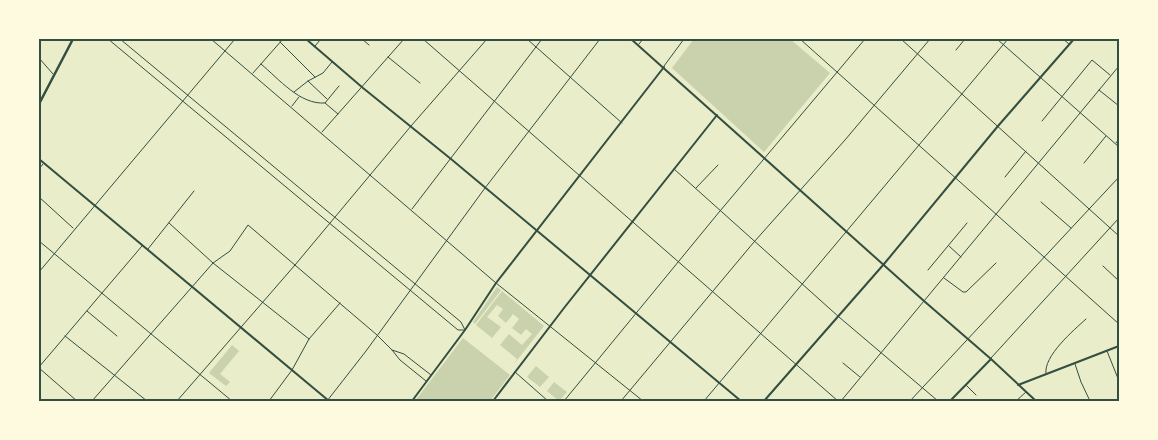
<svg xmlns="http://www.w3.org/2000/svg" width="1158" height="440" font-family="'DejaVu Sans',sans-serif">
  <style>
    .green { fill: #cad2ad }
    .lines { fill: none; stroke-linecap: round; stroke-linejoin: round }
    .minor { stroke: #344e41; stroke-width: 1 }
    .tertiary { stroke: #344e41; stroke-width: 2 }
    .secondary { stroke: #344e41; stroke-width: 2 }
    .primary { stroke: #344e41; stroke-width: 2.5 }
    .neatline { fill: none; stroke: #344e41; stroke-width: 2 }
  </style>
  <rect width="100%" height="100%" fill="#e9edc9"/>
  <g class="green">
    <path d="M694,39H790L830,73L764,152L672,68Z"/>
    <path d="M497,287L501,290L475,324L473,322Z"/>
    <path d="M502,291L544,326L514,364L517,359L500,345L509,334L522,345L532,334L526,329L521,335L512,328L519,319L513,314L506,323L498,316L503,309L497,305L487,317L501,327L492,338L476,325Z"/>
    <path d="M463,338L510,375L490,401H415Z"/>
    <path d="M232,345L239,351L220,374L230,382L226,386L209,373Z"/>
    <path d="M536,366L549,377L540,387L527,377Z"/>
    <path d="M554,382L567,392L559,401L547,391Z"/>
  </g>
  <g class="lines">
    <g class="minor">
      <path d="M108,39L458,330H465L461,322L120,39"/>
      <path d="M211,39L496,283L643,401"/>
      <path d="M362,39L369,45"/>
      <path d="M423,39L838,401"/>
      <path d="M527,39L622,123"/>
      <path d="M800,39L1119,324"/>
      <path d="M901,39L1119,236"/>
      <path d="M997,39L1119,147"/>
      <path d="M1063,39L1069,44"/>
      <path d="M39,40V39"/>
      <path d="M280,42L315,77"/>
      <path d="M639,44L643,39"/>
      <path d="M315,46L321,39"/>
      <path d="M956,50L965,39"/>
      <path d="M388,57L420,83"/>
      <path d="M39,58L53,74"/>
      <path d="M261,64C279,79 300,105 325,103"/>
      <path d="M664,66L684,39"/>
      <path d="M253,73L283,39"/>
      <path d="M308,81L327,99"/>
      <path d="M1099,90L1119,106"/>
      <path d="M294,92L308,81L323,73L332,62"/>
      <path d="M292,106L299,97"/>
      <path d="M338,114L325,103L339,86"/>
      <path d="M1042,121L1092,60L1110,75"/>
      <path d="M322,132L404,39"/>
      <path d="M1116,143L1119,139"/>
      <path d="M1084,163L1106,136"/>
      <path d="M39,169L43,164"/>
      <path d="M674,169L839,317L938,401"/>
      <path d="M1005,177L1026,151"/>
      <path d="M696,188L718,165"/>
      <path d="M39,197L73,228"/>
      <path d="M1041,202L1071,228"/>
      <path d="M412,209L542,39"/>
      <path d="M169,223L213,263L309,339"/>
      <path d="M39,241L232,401"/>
      <path d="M949,246L961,257"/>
      <path d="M148,249L194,191"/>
      <path d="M1103,266L1119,281"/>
      <path d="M928,270L967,223"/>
      <path d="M39,272L235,39"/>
      <path d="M944,278L963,292H966L996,263"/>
      <path d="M87,311L117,336"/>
      <path d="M65,336L147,401"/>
      <path d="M392,350L404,354L431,375"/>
      <path d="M1107,351L1119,381"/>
      <path d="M991,358L1119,218"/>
      <path d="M843,363L860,377"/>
      <path d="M1075,364L1081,382L1090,401"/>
      <path d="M39,367L142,246"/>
      <path d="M39,368L77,401"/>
      <path d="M515,372L548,401"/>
      <path d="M1046,374C1043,356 1074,330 1086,319"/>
      <path d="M966,385L976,395"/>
      <path d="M92,401L213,263L230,251L248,225L377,335L392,350L400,360L426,381"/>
      <path d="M177,401L295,265L411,126L487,39"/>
      <path d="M269,401L292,370L309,339L340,303"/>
      <path d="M327,401L366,351L485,188L600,39"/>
      <path d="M564,401L720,211L865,39"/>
      <path d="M621,401L754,242L845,140L930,39"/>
      <path d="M704,401L1008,39"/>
      <path d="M841,401L1119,66"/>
      <path d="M910,401L1119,177"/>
      <path d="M1016,401L1026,392"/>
    </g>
    <g class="tertiary">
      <path d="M306,39L363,88L451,159L741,401"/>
      <path d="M884,264L998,126L1074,39"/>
      <path d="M991,359L1036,401"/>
      <path d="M1018,385L1119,346"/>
    </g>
    <g class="secondary">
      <path d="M631,39L924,301L991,359L950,401"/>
      <path d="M39,159L329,401"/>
      <path d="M412,401L465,330L496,283L664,67"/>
      <path d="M493,401L564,308L717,115"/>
      <path d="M764,401L884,264"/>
    </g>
    <path class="primary" d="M39,104L73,39"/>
  </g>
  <rect width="1158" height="440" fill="none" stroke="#fefae0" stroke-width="80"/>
  <rect x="40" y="40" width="1078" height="360" class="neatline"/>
</svg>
